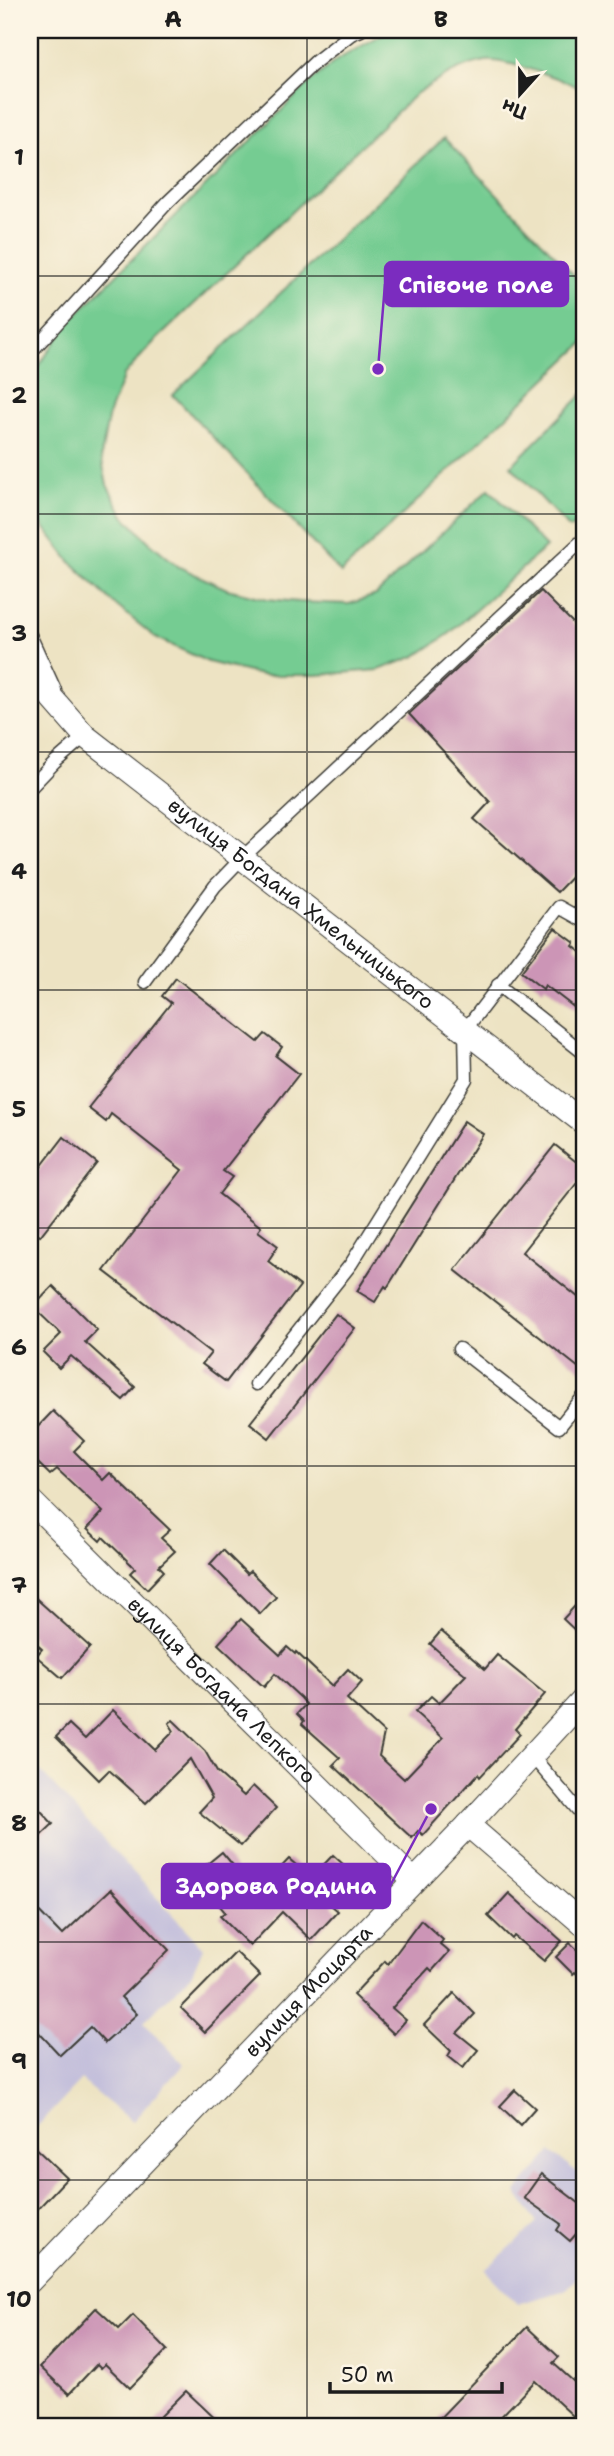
<svg xmlns="http://www.w3.org/2000/svg" width="614" height="2456" font-family="'Shantell Sans',sans-serif">
  <style>
    .industrial { fill: #c4c0db }
    .green { fill: #74cc92; stroke: #487457; stroke-width: 2 }
    .building { fill: #cc95b6 }
    .lines { fill: none; stroke-linecap: round; stroke-linejoin: round }
    .lane-casing { stroke: #3b3a35; stroke-width: 15 }
    .street-casing { stroke: #3b3a35; stroke-width: 25 }
    .lane { stroke: #fff; stroke-width: 12 }
    .street { stroke: #fff; stroke-width: 23 }
    .grid { fill: none; stroke: #1c1c1c; stroke-width: 2; stroke-opacity: 0.55 }
    .labels { text-anchor: middle; dominant-baseline: central; stroke-width: 5; stroke-linejoin: round; paint-order: stroke }
    .street-label { font-size: 21px; fill: #1c1c1c; stroke: #fcf5e5 }
    .leader { fill: none; stroke: #7b2cbf; stroke-width: 2.5 }
    .callout-dot { fill: #7b2cbf; stroke: #fcf5e5; stroke-width: 2.5 }
    .callout { fill: #7b2cbf; stroke: #7b2cbf; stroke-width: 2.5 }
    .callout-label { font-size: 23px; text-anchor: middle; font-weight: bold; fill: #fff }
    .neatline { fill: none; stroke: #1c1c1c; stroke-width: 2.5 }
    .grid-label { font-size: 23px; text-anchor: middle; font-weight: bold; fill: #1c1c1c }
  </style>
  <rect width="100%" height="100%" fill="#fcf5e5"/>
  <filter id="ink" filterUnits="userSpaceOnUse"><feTurbulence type="fractalNoise" baseFrequency=".0143" numOctaves="2"/><feDisplacementMap in="SourceGraphic" scale="14" xChannelSelector="R" yChannelSelector="G"/><feConvolveMatrix kernelMatrix="1 2 1 2 8 2 1 2 1" color-interpolation-filters="sRGB"/></filter>
  <filter id="wash" filterUnits="userSpaceOnUse"><feTurbulence type="fractalNoise" baseFrequency=".00686" numOctaves="4" result="noise"/><feDisplacementMap in="SourceGraphic" scale="28" xChannelSelector="R" yChannelSelector="G"/><feGaussianBlur stdDeviation="1.57" result="paint"/><feColorMatrix in="noise" values="0 0 0 0 0 0 0 0 0 0 0 0 0 0 0 0 0 1.4 0 .05"/><feComposite in="paint" operator="in"/></filter>
  <g filter="url(#wash)">
    <rect width="100%" height="100%" fill="#ede3c3"/>
    <g class="industrial">
      <path d="M30,1760L203,1948L192,1974L146,2019L144,2023L184,2064L132,2122L81,2080L30,2134Z"/>
      <path d="M551,2152L581,2175L584,2173V2269L566,2290L517,2304L485,2270L537,2223L516,2192Z"/>
    </g>
    <g class="green">
      <path d="M390,30H584V91C568,80 504,59 486,61C460,65 439,80 417,93L152,344L124,375L109,413L101,456L107,485L124,516L147,540L179,567L227,589L268,599L299,602L349,604L376,595L489,489L546,547L449,634L416,656L379,670L316,675H261L208,662L156,638L112,602L70,561L37,518L30,497V383L42,361L67,324L310,82L337,60Z"/>
      <path d="M444,138L584,286V343L341,573L173,395Z"/>
      <path d="M584,393V515L570,529L511,466Z"/>
    </g>
    <g id="blocks">
      <g class="building">
        <path d="M541,591L584,634V864L557,892L474,819L490,802L409,714Z"/>
        <path d="M555,928L575,943L573,946L584,955V1015L545,985L543,989L521,972Z"/>
        <path d="M176,978L258,1042L265,1034L282,1047L276,1056L299,1074L223,1171L232,1177L219,1194L261,1227L258,1231L278,1246L268,1261L300,1286L226,1382L202,1364L211,1353L104,1271L182,1170L111,1114L106,1122L88,1108L171,1003L162,996Z"/>
        <path d="M464,1121L483,1134L387,1288L385,1286L375,1302L357,1291Z"/>
        <path d="M64,1137L97,1163L40,1236L30,1228V1181Z"/>
        <path d="M555,1145L584,1168V1174L522,1252L584,1302V1372L455,1270Z"/>
        <path d="M53,1286L97,1330L85,1342L135,1387L123,1400L71,1356L59,1368L43,1352L61,1334L33,1307Z"/>
        <path d="M336,1314L355,1328L269,1438L250,1423Z"/>
        <path d="M53,1411L84,1441L74,1451L103,1480L110,1473L170,1530L161,1538L175,1551L159,1566L164,1571L147,1589L130,1573L135,1568L103,1537L100,1541L87,1529L103,1512L57,1469L50,1475L30,1455V1435Z"/>
        <path d="M223,1550L247,1574L250,1571L276,1597L260,1614L210,1564Z"/>
        <path d="M30,1593L90,1647L62,1678L36,1656L42,1649L32,1640L34,1638L30,1634Z"/>
        <path d="M584,1596V1639L563,1619Z"/>
        <path d="M241,1619L280,1655L287,1647L295,1654L296,1652L332,1686L348,1669L362,1682L347,1699L384,1733L379,1756L404,1779L443,1738L415,1712L431,1696L439,1703L466,1675L430,1644L441,1631L485,1669L497,1655L545,1694L515,1729L520,1734L480,1777L478,1774L423,1835L418,1831L412,1838L333,1765L340,1758L302,1724L304,1721L297,1714L306,1704L301,1698L275,1674L264,1687L218,1644Z"/>
        <path d="M113,1710L155,1750L174,1731L169,1723L173,1720L205,1751L217,1772L244,1796L253,1786L276,1808L241,1846L199,1812L212,1798L190,1759L146,1803L109,1770L99,1780L56,1737L69,1724L85,1739Z"/>
        <path d="M30,1799L53,1824L30,1846Z"/>
        <path d="M222,1852L252,1888L268,1872L273,1876L289,1859L311,1878L333,1855L358,1878L332,1906L338,1911L311,1940L282,1912L250,1946L220,1916L225,1912L198,1879L204,1875L200,1870Z"/>
        <path d="M111,1889L169,1950L121,1997L137,2014L105,2043L90,2027L60,2055L30,2023V1902L62,1935Z"/>
        <path d="M509,1893L562,1941L544,1961L514,1936L512,1939L488,1916Z"/>
        <path d="M421,1920L443,1940L440,1944L449,1952L432,1971L429,1968L392,2008L406,2020L394,2034L353,1995L385,1961L388,1964Z"/>
        <path d="M570,1943L584,1956V1981L575,1972L573,1974L556,1957Z"/>
        <path d="M236,1952L260,1976L205,2032L181,2008Z"/>
        <path d="M454,1993L475,2014L457,2033L478,2050L463,2068L448,2056L451,2051L424,2025Z"/>
        <path d="M515,2090L535,2108L520,2125L500,2106Z"/>
        <path d="M30,2143L67,2178L30,2217Z"/>
        <path d="M541,2174L584,2207V2225L570,2241L557,2230L561,2224L524,2198Z"/>
        <path d="M96,2308L119,2329L133,2315L167,2350L130,2388L105,2364L101,2368L97,2364L69,2394L40,2367Z"/>
        <path d="M527,2327L559,2357L553,2363L584,2391V2426L535,2381L492,2426H432Z"/>
        <path d="M186,2391L223,2426H151Z"/>
      </g>
    </g>
  </g>
  <g filter="url(#ink)">
    <use href="#blocks" fill-opacity="0" stroke="#3b3a35" stroke-width="2"/>
    <g class="lines">
      <g class="lane-casing">
        <g id="lane">
          <path d="M30,353L168,202L315,62L351,34L361,30"/>
          <path d="M30,635L55,690"/>
          <path d="M30,788L54,763L85,736"/>
          <path d="M145,982L215,886L243,857L584,539"/>
          <path d="M498,985L584,1053"/>
          <path d="M459,1349L559,1427L584,1396"/>
          <path d="M256,1384L351,1264L466,1079L465,1030L559,907L584,921"/>
          <path d="M532,1756L584,1817"/>
        </g>
      </g>
      <g class="street-casing">
        <g id="street">
          <path id="s1" d="M30,673L85,736L584,1123"/>
          <path id="s2" d="M30,1500L414,1881"/>
          <path d="M468,1825L584,1925"/>
          <path id="s3" d="M30,2281L468,1825L584,1699"/>
        </g>
      </g>
      <use href="#lane" class="lane"/>
      <use href="#street" class="street"/>
    </g>
  </g>
  <path class="grid" d="M307,30V2426M30,276H584M30,514H584M30,752H584M30,990H584M30,1228H584M30,1466H584M30,1704H584M30,1942H584M30,2180H584"/>
  <g class="labels">
    <g class="street-label">
      <text stroke="none"><textPath href="#s1" startOffset="357">вулиця Богдана Хмельницького</textPath></text>
      <text stroke="none"><textPath href="#s2" startOffset="270">вулиця Богдана Лепкого</textPath></text>
      <text stroke="none"><textPath href="#s3" startOffset="402">вулиця Моцарта</textPath></text>
    </g>
  </g>
  <path class="leader" d="M378 369L385 284M431 1809L390 1886"/>
  <g class="callout-dot">
    <circle cx="378" cy="369" r="7"/>
    <circle cx="431" cy="1809" r="7"/>
  </g>
  <g class="callout">
    <rect x="385" y="262" width="183" height="44" rx="7"/>
    <rect x="162" y="1864" width="228" height="44" rx="7"/>
  </g>
  <g class="callout-label">
    <text x="476" y="293">Співоче поле</text>
    <text x="276" y="1894">Здорова Родина</text>
  </g>
  <rect width="614" height="2456" fill="none" stroke="#fcf5e5" stroke-width="77"/>
  <g transform="translate(520 94) rotate(201)" stroke="#fcf5e5" stroke-width="5" paint-order="stroke">
  <path d="M0-5L12 26L0 18L-12 26Z" fill="#1c1c1c"/>
  <text y="-10" font-size="19" font-weight="bold" text-anchor="middle" fill="#1c1c1c">Пн</text>
  </g>
  <path d="M330 2382v10h172v-10" fill="none" stroke="#1c1c1c" stroke-width="3.5"/>
  <text x="341" y="2382" font-size="21" fill="#1c1c1c" stroke="#fcf5e5" stroke-width="5" paint-order="stroke">50 m</text>
  <rect x="38" y="38" width="538" height="2380" class="neatline"/>
  <g class="grid-label">
    <text x="173" y="27">A</text>
    <text x="441" y="27">B</text>
    <text x="19" y="165">1</text>
    <text x="19" y="403">2</text>
    <text x="19" y="641">3</text>
    <text x="19" y="879">4</text>
    <text x="19" y="1117">5</text>
    <text x="19" y="1355">6</text>
    <text x="19" y="1593">7</text>
    <text x="19" y="1831">8</text>
    <text x="19" y="2069">9</text>
    <text x="19" y="2307">10</text>
  </g>
</svg>
